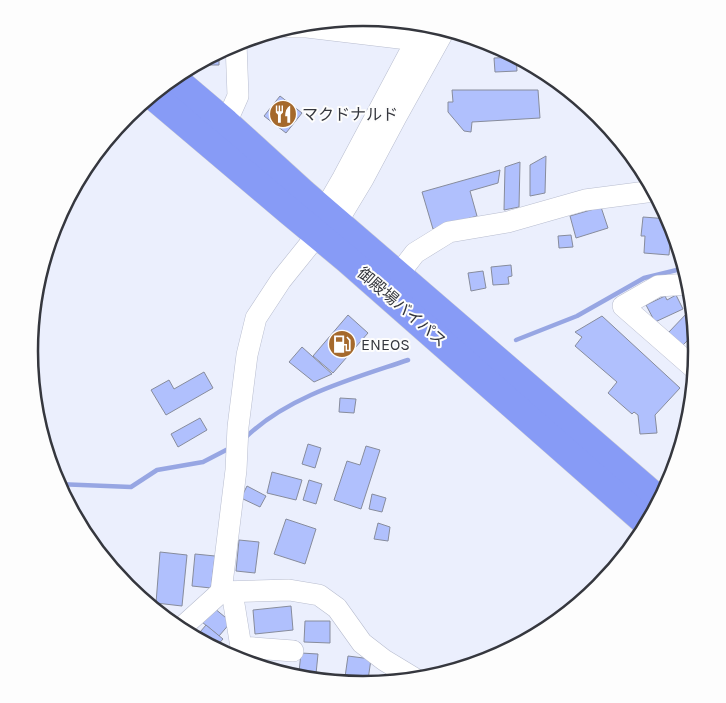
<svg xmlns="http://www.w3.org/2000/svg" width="726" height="703" font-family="Karla,'Noto Sans JP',sans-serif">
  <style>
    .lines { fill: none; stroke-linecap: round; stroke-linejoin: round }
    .stream { stroke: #97a6e3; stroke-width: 4.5 }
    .building { fill: #b0c0fd; stroke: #878c9c }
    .minor-casing { stroke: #b8bdcf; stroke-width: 22 }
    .highway-casing { stroke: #cfcfd1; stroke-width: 29 }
    .minor { stroke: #fff; stroke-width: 21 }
    .highway { stroke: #879bf6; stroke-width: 28 }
    .labels { text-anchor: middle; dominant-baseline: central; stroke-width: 4; stroke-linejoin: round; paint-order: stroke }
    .poi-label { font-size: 16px; fill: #35373e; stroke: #fdfdfd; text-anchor: start }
    .street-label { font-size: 16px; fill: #35373e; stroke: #fdfdfd }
    .rim { fill: none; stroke: #35373e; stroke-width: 2.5 }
  </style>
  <rect width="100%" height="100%" fill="#ebeffd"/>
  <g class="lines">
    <g class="stream">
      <path d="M516,340L577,316L644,278L685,268"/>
      <path d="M245,438C288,396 352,379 408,360"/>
      <path d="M57,484L131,487L157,470L203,462L230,448"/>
    </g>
  </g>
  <g class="building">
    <path d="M492,44L509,53L493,54Z"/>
    <path d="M219,51V65H194Z"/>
    <path d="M516,57L517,71L495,72L494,58Z"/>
    <path d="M528,63L543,71H528Z"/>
    <path d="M452,90H538L540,118L472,122L471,132L464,131L448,112V102H453Z"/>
    <path d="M280,96L302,113L286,133L264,116Z"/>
    <path d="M546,156L545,193L530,196V165Z"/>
    <path d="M520,162L519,207L504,210L505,167Z"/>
    <path d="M500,170L498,183L470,191L477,216L433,229L422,192Z"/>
    <path d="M601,207L608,228L576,238L570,216Z"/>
    <path d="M643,217L669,219L672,224L669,255L644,253L645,236H641Z"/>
    <path d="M571,235L573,247L559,248L558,236Z"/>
    <path d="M511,265L512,276L508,277L509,284L493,285L491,267Z"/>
    <path d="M483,271L486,288L471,291L468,273Z"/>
    <path d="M676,295L683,309L655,322L646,305L665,296L667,300Z"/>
    <path d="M688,312L694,317L695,333L682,346L668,333Z"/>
    <path d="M348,315L368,333L333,373L313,356Z"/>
    <path d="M602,316L680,388L655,415L657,433L640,434L638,415L634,412L632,414L608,393L617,382L575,346L582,337L575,332Z"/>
    <path d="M302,347L332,374L314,382L289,362Z"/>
    <path d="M204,372L213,388L166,415L151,390L169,380L174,389Z"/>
    <path d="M340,398L356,399L354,413L339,412Z"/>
    <path d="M200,418L207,430L178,447L171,434Z"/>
    <path d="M308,444L321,448L315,468L302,464Z"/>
    <path d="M366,446L380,450L361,509L334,500L347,461L360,465Z"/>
    <path d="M272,472L302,480L296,500L267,493Z"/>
    <path d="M309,480L322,484L316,504L303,500Z"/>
    <path d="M247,486L266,496L260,507L241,498Z"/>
    <path d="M372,494L386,498L382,512L369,509Z"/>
    <path d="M286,519L316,529L305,564L274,554Z"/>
    <path d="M378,523L390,527L388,541L374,539Z"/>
    <path d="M239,540L259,542L255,573L236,571Z"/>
    <path d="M160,552L187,555L182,606L156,603Z"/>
    <path d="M195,554L215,556L211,588L192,586Z"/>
    <path d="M291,606L293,630L255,634L253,610Z"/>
    <path d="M214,608L231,622L219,636L202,622Z"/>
    <path d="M305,621H330V643L304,642Z"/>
    <path d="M206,625L223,639L214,649L195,638Z"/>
    <path d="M301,653L318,654L316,674L299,672Z"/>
    <path d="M348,656L371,659L368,680L345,677Z"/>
    <path d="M249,659L266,660V669L249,664Z"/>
    <path d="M274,668L292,670L291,677L274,672Z"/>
  </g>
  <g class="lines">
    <g class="minor-casing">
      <g id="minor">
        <path d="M288,27H307L416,40"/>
        <path d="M226,123L238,96L236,43"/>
        <path d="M320,224L324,211L343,178L425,24"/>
        <path d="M398,275L415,253L449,232L508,222L585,200L654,191"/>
        <path d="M690,284L658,286L623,306L695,369"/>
        <path d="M221,592L236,470L238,427L247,355L256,318L281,280L318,234L337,222L363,179L396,117L445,29"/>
        <path d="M232,592L241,647L293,651"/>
        <path d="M179,630L221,592L289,590L319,595L337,608L362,643L384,660L417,680"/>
      </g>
    </g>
    <g class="highway-casing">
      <g id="highway">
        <path d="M173,78L226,123L303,193L660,501"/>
        <path d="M152,95L289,211L348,260L648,524"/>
      </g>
    </g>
    <use href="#minor" class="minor"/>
    <use href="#highway" class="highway"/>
  </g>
  <defs>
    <g id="restaurant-disc" transform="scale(1.4375)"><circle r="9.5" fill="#a5692c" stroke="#fdfdfd"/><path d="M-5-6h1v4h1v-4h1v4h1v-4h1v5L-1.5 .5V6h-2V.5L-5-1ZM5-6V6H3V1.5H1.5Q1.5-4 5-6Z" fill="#fff"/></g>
    <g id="fuel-disc" transform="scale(1.4375)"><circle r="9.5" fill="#a5692c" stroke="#fdfdfd"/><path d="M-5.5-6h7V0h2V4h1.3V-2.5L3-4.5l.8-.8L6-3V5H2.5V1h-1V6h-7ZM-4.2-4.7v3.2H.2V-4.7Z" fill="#fff"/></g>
  </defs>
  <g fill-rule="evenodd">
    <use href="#restaurant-disc" x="283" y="114"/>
    <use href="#fuel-disc" x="342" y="344"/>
  </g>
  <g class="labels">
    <g class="poi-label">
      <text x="302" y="114">マクドナルド</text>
      <text x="361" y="344">ENEOS</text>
    </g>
    <g class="street-label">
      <text transform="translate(402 307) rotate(41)">御殿場バイパス</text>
    </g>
  </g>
  <path d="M0 0H726V703H0ZM38 351a325 325 0 1 1 650 0a325 325 0 1 1-650 0Z" fill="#fdfdfd" fill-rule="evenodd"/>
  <path class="rim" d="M38 351a325 325 0 1 1 650 0a325 325 0 1 1-650 0Z"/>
</svg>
